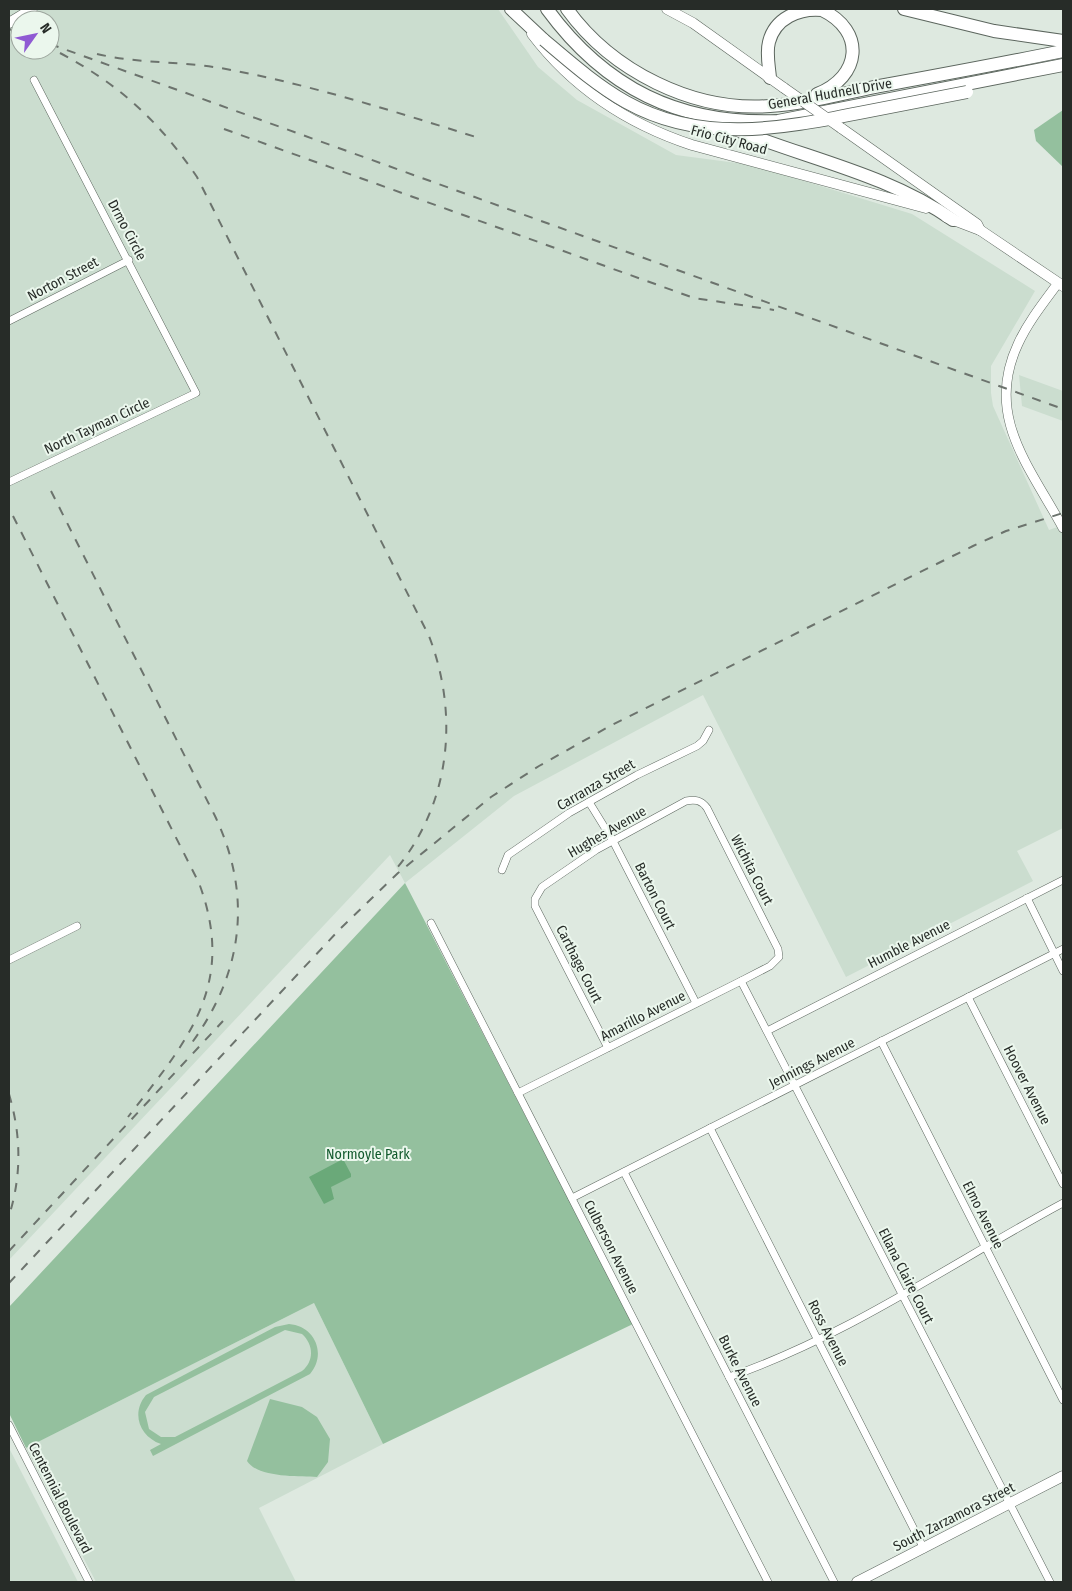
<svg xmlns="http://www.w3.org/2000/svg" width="1072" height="1591" font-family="'Fira Sans Condensed',sans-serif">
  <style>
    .built { fill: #cbddcf; fill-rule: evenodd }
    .green { fill: #94c09e; fill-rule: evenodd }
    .water { fill: #6aa979 }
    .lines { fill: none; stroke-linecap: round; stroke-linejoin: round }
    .minor-casing { stroke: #5c665e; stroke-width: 8 }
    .tertiary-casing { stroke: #5c665e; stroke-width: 10 }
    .secondary-casing { stroke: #5c665e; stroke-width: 11 }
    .motorway-casing { stroke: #5c665e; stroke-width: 14 }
    .minor { stroke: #fff; stroke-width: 7 }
    .tertiary { stroke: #fff; stroke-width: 9 }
    .secondary { stroke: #fff; stroke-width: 10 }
    .motorway { stroke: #fff; stroke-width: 12 }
    .rail { stroke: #6c736d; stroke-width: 2; stroke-dasharray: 9 9; stroke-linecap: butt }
    .secondary-bridge-casing { stroke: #5c665e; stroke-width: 11; stroke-linecap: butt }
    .motorway-bridge-casing { stroke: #5c665e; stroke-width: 14; stroke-linecap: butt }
    .secondary-bridge { stroke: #fff; stroke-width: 10 }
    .motorway-bridge { stroke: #fff; stroke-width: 12 }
    .labels { text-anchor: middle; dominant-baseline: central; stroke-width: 4; stroke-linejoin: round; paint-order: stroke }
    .street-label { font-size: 14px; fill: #272c28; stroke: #ebf7ed }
    .park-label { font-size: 14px; fill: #10592c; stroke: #ebf7ed }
  </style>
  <rect width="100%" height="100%" fill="#dee9e0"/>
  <g class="built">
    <path d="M9,9H498L538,67L577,100L676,155L752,165L912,214L1035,291L991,366V393L993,406L1049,530L1063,525V828L1017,851L1033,881L846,977L703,695L514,796L405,883L390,855L9,1260ZM20,20H50V50H20Z"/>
    <path d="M1019,375L1063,391V421L1022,406Z"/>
    <path d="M314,1303L383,1444L259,1508L296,1582H96L26,1448Z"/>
    <path d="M9,1448L78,1582H9Z"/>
  </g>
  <g class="green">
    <path d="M1063,110V167L1036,141L1034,130Z"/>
    <path d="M405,883L633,1324L383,1444L314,1303L26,1448L9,1413V1307Z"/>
    <path d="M289,1324C315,1326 327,1354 310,1374L153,1456L150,1450L161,1444C139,1436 131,1413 146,1395L275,1327ZM285,1330L302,1334C314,1345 314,1361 302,1371L175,1437H161L149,1429L145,1412L154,1397Z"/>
    <path d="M270,1399L302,1407L317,1417L330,1439L328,1462L317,1477C298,1476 258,1478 247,1461Z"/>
  </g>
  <path class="water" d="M343,1159L351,1174V1177L331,1187L334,1199L324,1204L309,1177Z"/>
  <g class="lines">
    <g class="minor-casing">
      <g id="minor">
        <path d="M9,321L129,260"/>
        <path d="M9,482L196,393L34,80"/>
        <path d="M589,802L613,841L696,1003"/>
        <path d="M502,870L508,855L569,813L637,775L697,746L703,741L709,730"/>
        <path d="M1027,898L1063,971"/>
        <path d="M431,923L768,1582"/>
        <path d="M9,960L77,926"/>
        <path d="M741,981L1050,1582"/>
        <path d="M968,997L1063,1184"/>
        <path d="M767,1031L1063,880"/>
        <path d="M881,1041L1063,1400"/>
        <path d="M518,1093L741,981L770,966L779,957L778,949L707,808C701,800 695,799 686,801L596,850L542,887L535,899V906L608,1048"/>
        <path d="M710,1128L924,1549"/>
        <path d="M624,1172L834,1582"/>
        <path d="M572,1198L1063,949"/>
        <path d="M729,1377C848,1336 953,1262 1063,1203"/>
        <path d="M9,1425L89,1582"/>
      </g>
    </g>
    <g class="tertiary-casing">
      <path id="tertiary" d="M1058,283C1044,302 1028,322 1018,344C984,416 1030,467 1063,528"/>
    </g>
    <g class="secondary-casing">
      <g id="secondary">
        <path d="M667,9L693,23L784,88"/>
        <path d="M9,23L32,9"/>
        <path d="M532,34C573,88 628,124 692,145L926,208"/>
        <path d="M841,128L977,224L980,230L1063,286"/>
        <path d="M946,217L980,230"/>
        <path d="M857,1582L1063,1476"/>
      </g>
    </g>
    <g class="motorway-casing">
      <g id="motorway">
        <path d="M511,9L544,40"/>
        <path d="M547,9C605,88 679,125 778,121L1063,65"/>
        <path d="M567,9C612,71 693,112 770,106C808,104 847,92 885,85C945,74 1004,63 1063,51"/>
        <path d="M904,9L994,31L1063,41"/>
        <path d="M770,78C769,66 766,53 769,42C775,18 799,8 822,10C866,31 861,77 817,94"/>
        <path d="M734,129C808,159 887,174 953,220"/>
      </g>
    </g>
    <use href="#minor" class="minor"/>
    <use href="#tertiary" class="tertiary"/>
    <use href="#secondary" class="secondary"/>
    <use href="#motorway" class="motorway"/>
    <g class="rail">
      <path d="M9,29L20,33"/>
      <path d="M50,44L1063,409"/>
      <path d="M60,53C120,85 159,121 197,177L429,636C459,714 451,802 397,868"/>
      <path d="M97,54C140,64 183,61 226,69C312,85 396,112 479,138"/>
      <path d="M224,129L694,298L774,310"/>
      <path d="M51,491L215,816C253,896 243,973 191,1044"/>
      <path d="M13,516L199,883C237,985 188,1040 128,1117"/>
      <path d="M9,1094C21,1135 22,1174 9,1216"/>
      <path d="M9,1251L223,1021"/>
      <path d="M9,1283L339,930L398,873L491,797L539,766L610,726L809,627L973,546L1006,531L1063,513"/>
    </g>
    <g class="secondary-bridge-casing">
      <path id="secondary-bridge" d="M784,88L841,128"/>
    </g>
    <g class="motorway-bridge-casing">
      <path id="motorway-bridge" d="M544,40C570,62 596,85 626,102C701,144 780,129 859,113C895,106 931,99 967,92"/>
    </g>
    <use href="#secondary-bridge" class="secondary-bridge"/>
    <use href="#motorway-bridge" class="motorway-bridge"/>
  </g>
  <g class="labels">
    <g class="street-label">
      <text transform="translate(830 94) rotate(-10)">General Hudnell Drive</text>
      <text transform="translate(729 140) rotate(15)">Frio City Road</text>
      <text transform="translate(127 230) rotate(62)">Drmo Circle</text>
      <text transform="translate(63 279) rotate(-28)">Norton Street</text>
      <text transform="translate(97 426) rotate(-25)">North Tayman Circle</text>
      <text transform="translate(596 785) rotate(-30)">Carranza Street</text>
      <text transform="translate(607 832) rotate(-30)">Hughes Avenue</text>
      <text transform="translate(752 870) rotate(63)">Wichita Court</text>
      <text transform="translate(655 896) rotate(63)">Barton Court</text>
      <text transform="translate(909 944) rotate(-27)">Humble Avenue</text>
      <text transform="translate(579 964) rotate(63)">Carthage Court</text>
      <text transform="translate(643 1016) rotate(-27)">Amarillo Avenue</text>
      <text transform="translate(812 1063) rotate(-27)">Jennings Avenue</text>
      <text transform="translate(1027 1085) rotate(63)">Hoover Avenue</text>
      <text transform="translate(983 1215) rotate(63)">Elmo Avenue</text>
      <text transform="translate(611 1247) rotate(63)">Culberson Avenue</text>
      <text transform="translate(906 1276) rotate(63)">Ellana Claire Court</text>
      <text transform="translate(828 1333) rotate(63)">Ross Avenue</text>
      <text transform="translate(740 1371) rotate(63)">Burke Avenue</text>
      <text transform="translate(60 1498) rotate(63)">Centennial Boulevard</text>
      <text transform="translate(954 1517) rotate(-27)">South Zarzamora Street</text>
    </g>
    <g class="park-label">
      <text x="368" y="1154">Normoyle Park</text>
    </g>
  </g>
  <rect width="1072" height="1591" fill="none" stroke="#272c28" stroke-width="20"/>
  <g transform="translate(35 35) rotate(57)"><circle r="24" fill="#ebf7ed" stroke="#9da69e"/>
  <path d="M0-4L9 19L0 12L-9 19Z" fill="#8f5ad3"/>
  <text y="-8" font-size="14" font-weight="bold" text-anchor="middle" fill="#272c28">N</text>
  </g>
</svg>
